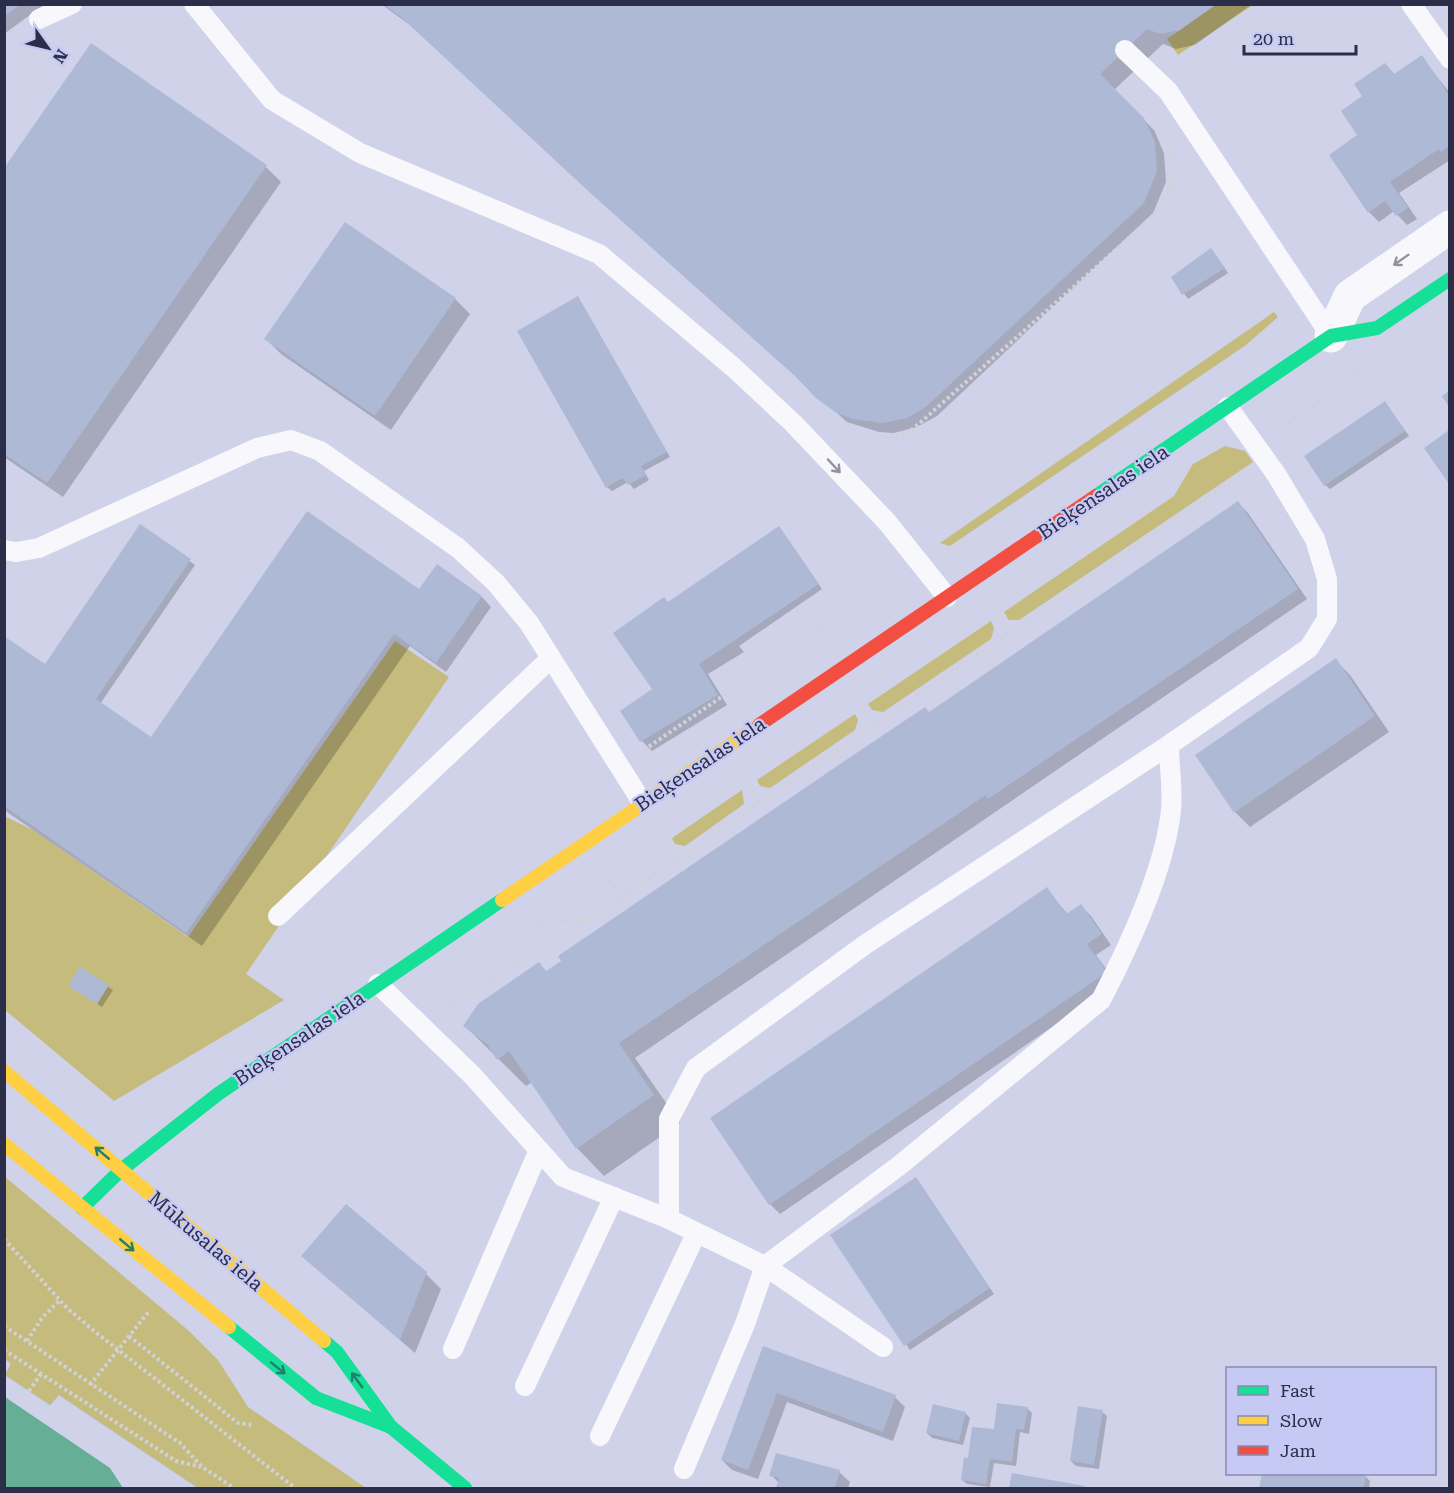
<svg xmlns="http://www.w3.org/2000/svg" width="1454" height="1493" font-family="'Roboto Serif',serif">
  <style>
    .green { fill: #c4bb7c }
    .water { fill: #66ae95 }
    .pier { fill: #d0d2ea }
    .shadow { fill: #0003 }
    .building { fill: #aeb9d6 }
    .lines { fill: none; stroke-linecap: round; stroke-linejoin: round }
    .path { stroke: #d1d1d9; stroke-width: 4; stroke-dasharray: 3 3; stroke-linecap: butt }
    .lane { stroke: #f8f8fc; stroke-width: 20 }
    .street { stroke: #f8f8fc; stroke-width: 33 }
    .fast { stroke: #16e098; stroke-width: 14 }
    .slow { stroke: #ffcf43; stroke-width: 14 }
    .jam { stroke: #f24e42; stroke-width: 14 }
    .oneway { stroke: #9292a2 }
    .oneway2 { stroke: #227e6d }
    .labels { text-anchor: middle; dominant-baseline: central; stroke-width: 4.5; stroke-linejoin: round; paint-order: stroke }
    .street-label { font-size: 20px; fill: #2c2d49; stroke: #c5c9f4 }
  </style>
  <rect width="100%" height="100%" fill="#d0d2ea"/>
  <g class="green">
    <path d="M1216,5H1253L1178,55L1167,39Z"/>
    <path d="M1274,312L1278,317L1246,345L950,546L940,543Z"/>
    <path d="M1225,446L1245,451L1253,462L1019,620H1009L1004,612L1174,496L1193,464Z"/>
    <path d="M991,621L994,628L991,639L883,712L872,710L868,704Z"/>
    <path d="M395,641L449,677L246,974L284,1000L114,1101L5,1010L4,816L33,830L188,937Z"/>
    <path d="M855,714L858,720L855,730L770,788L760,786L757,780Z"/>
    <path d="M742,790L744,804L685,846L675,844L672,838Z"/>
    <path d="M4,1176L189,1331L218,1360L248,1407L366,1488H123L5,1398Z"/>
  </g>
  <path class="water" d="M4,1359L11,1364L5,1375L50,1405L59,1395L198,1488H5Z"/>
  <path class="pier" d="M5,1359L11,1364L5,1375L50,1405L59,1395L198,1488H123L110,1468L5,1397Z"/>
  <g class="shadow">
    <path d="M4,4H45L4,34Z"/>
    <path d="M381,4H1252L1195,45L1176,49L1163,44L1114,90L1154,130L1164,153L1166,182L1153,213L937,416L917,427L894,433L879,432L847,422L598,199L414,28Z"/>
    <path d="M92,45L266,167L281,182L63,497L4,457V171Z"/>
    <path d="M1421,57L1450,93V160L1399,193L1417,219L1407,225L1394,211L1379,222L1369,212L1360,136L1365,97L1385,65L1395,75Z"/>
    <path d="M1215,255L1228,273L1188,299L1173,278Z"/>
    <path d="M578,298L670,457L644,471L649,480L634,489L628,482L612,491L607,487Z"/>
    <path d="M455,299L470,314L391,430L281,354L266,339Z"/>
    <path d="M1389,408L1409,436L1330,489L1325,485Z"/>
    <path d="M1450,432V481L1426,448Z"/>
    <path d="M1238,503L1248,513L1307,599L635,1058L680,1123L604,1176L577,1148L532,1082L526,1086L465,1026L538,963L547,972Z"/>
    <path d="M140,526L195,565L100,704L151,739L419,591L482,597L491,607L446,672L410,646L202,946L4,810V638L45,666Z"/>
    <path d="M779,528L822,589L739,646L744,652L708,674L727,705L652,751L642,741L622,711L654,690L668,603Z"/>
    <path d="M1335,660L1350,675L1389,732L1250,827L1235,812Z"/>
    <path d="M1047,889L1068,915L1081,906L1091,916L1111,945L1096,955L1116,983L780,1214L770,1204Z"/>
    <path d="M80,969L113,990L102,1007L70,985Z"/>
    <path d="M920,1184L994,1294L910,1350L832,1235Z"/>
    <path d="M303,1256L426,1274L441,1289L415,1353Z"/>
    <path d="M763,1348L895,1397L905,1407L893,1441L787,1402L758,1479L732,1470L722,1460Z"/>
    <path d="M1027,1408L1032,1413L1029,1434L1020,1432L1016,1466L994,1463L990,1487L967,1484L962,1480L969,1459Z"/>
    <path d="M1102,1412L1107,1416L1099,1469L1076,1466L1071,1461Z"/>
    <path d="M965,1413L970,1418L963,1445L932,1438L927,1433Z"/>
    <path d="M839,1472L850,1482L848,1488H778L779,1483L771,1475Z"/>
    <path d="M1263,1474H1352L1365,1476L1370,1481L1369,1488H1261Z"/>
    <path d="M1013,1475L1085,1487L1086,1488H1011Z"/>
  </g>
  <g class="building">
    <path d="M4,4H21L4,17Z"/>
    <path d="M383,4H1216L1180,30L1160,34L1147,29L1100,74L1144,118L1155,142L1157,171L1144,203L927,406L907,418L883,423L852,419L835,412L816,398L794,375L586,189L402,18Z"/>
    <path d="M91,43L267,165L47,483L4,454V168Z"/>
    <path d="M1422,55L1449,95V146L1441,152L1439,149L1390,182L1408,208L1396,216L1385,201L1368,213L1329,155L1357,135L1341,111L1362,96L1354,84L1385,63L1394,74Z"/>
    <path d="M345,222L456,298L375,416L264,339Z"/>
    <path d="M1211,248L1225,268L1182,295L1171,277Z"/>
    <path d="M578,296L667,452L641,466L646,475L628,485L623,478L606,488L517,331Z"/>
    <path d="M1449,391V407L1442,396Z"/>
    <path d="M1385,401L1405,431L1324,486L1304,456Z"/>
    <path d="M1449,430V484L1424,448Z"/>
    <path d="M1238,501L1298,589L988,799L986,795L619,1043L654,1095L576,1149L509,1051L497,1060L487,1044L463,1026L478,1004L539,962L546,971L561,961L558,956L843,762L925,707L929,712Z"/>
    <path d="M307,511L419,589L437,564L482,596L436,663L394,634L186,933L4,806V636L45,664L140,524L191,559L96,699L151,737Z"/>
    <path d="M779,526L819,584L699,664L718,695L640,742L620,711L652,689L613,633L664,597L668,602Z"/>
    <path d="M1336,658L1375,716L1234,813L1195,755Z"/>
    <path d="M1047,887L1066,914L1081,904L1102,934L1087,944L1107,972L769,1205L710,1118Z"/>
    <path d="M80,967L109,985L97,1004L68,986Z"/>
    <path d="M916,1177L990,1288L904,1346L830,1235Z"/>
    <path d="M346,1204L427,1272L400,1340L301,1256Z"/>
    <path d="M763,1346L896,1395L883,1432L777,1393L748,1470L721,1460Z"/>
    <path d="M997,1403L1028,1407L1024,1430L1016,1429L1012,1462L990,1459L986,1484L961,1480L964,1457L968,1458L972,1427L994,1429Z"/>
    <path d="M933,1404L966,1412L959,1441L926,1433Z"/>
    <path d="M1078,1406L1103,1410L1094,1465L1070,1461Z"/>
    <path d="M776,1453L840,1470L835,1488H776L779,1478L769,1476Z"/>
    <path d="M1012,1473L1085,1486V1488H1009Z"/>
    <path d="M1262,1474H1360L1366,1475L1364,1488H1259Z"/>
  </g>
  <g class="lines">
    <g class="path">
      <path d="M1172,187L1200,202L1211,212"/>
      <path d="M1416,348L1450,332"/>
      <path d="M1358,374L1371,368"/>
      <path d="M1278,430L1358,374L1355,369"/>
      <path d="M849,442L855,437L905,436L1155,215C1170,189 1177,178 1169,148"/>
      <path d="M947,550L966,538"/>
      <path d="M997,617L1007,634"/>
      <path d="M984,650L995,667"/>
      <path d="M862,710L873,726"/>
      <path d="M644,750L895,578"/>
      <path d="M835,751L843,762"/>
      <path d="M749,785L759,803"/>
      <path d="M665,843L683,871"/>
      <path d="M609,881L628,908"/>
      <path d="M535,924L589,919L1242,474"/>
      <path d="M435,990L451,1006L588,919"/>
      <path d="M4,1239L67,1308L94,1331L295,1488"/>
      <path d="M4,1326L180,1443L202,1467L234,1488"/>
      <path d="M129,1336L238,1423L253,1425"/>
      <path d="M27,1341L42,1318L60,1300"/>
      <path d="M4,1350L176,1461L201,1467"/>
      <path d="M90,1385L150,1310"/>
      <path d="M29,1391L41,1374"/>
    </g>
    <g class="lane">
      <path d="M194,4L272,100L360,153L599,254L733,367L793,423L887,522L947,597"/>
      <path d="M1411,4L1450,59"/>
      <path d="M39,19L72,4"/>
      <path d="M1125,50L1168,91L1331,336"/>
      <path d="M4,550L16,552L39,548L257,448L291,440L320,451L458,548L496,583L529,623L642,802"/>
      <path d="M278,916L551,658"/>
      <path d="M378,984L472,1075L563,1177L669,1219L765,1266L883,1347"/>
      <path d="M669,1219V1119L696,1068L866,944L1169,745L1309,648L1327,619V579L1315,539L1276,474L1228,407"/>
      <path d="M453,1349L539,1150"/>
      <path d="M525,1386L614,1197"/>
      <path d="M600,1436L696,1234"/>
      <path d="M684,1469L745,1324L765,1266L900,1165L1101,1000C1129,946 1165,870 1171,810C1173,789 1169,766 1169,745"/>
    </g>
    <path class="street" d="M1331,336L1350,296L1450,227"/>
    <g class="fast">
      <path d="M1096,496L1331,336L1377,328L1450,279"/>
      <path d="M82,1208L121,1170L218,1094L502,900"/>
      <path d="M229,1327L316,1398L391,1427"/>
      <path d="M324,1341L337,1352L391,1427L465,1488"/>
    </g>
    <g class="slow">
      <path d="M502,900L759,725"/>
      <path d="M4,1071L324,1341"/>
      <path d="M4,1144L229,1327"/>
    </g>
    <path class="jam" d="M759,725L1096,496"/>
  </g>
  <defs><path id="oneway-shaft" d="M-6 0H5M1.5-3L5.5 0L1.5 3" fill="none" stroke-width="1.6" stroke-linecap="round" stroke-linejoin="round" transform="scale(1.5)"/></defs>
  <g class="oneway">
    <use href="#oneway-shaft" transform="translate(1401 260) rotate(145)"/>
    <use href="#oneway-shaft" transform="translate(834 466) rotate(47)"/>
  </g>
  <g class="oneway2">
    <use href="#oneway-shaft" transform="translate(102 1153) rotate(-140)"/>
    <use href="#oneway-shaft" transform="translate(127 1245) rotate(40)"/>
    <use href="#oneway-shaft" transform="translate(278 1368) rotate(39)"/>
    <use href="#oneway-shaft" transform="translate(357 1380) rotate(-126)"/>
  </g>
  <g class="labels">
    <g class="street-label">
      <text transform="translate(1103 492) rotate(-34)">Bieķensalas iela</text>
      <text transform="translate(700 764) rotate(-34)">Bieķensalas iela</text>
      <text transform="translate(299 1038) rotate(-34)">Bieķensalas iela</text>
      <text transform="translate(206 1241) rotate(40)">Mūkusalas iela</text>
    </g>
  </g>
  <rect width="1454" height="1493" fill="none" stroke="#2c2d49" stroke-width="12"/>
  <rect x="1226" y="1367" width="210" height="108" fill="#c5c9f4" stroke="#888bb0" stroke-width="1.5"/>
  <rect x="1238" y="1386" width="30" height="9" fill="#16e098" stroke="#888bb0" stroke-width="1.5"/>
  <text x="1280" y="1397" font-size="18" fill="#2c2d49">Fast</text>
  <rect x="1238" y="1416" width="30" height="9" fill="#ffcf43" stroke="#888bb0" stroke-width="1.5"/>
  <text x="1280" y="1427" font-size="18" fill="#2c2d49">Slow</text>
  <rect x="1238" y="1446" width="30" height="9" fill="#f24e42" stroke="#888bb0" stroke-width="1.5"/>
  <text x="1280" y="1457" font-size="18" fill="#2c2d49">Jam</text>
  <g transform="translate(48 48) rotate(124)" stroke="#c5c9f4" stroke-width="4.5" paint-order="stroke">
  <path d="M0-4.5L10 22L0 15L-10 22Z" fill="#2c2d49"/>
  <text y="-9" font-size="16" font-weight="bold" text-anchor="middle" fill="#2c2d49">N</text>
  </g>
  <path d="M1244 45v9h112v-9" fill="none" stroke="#2c2d49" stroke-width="3"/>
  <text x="1253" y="45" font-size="18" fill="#2c2d49" stroke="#c5c9f4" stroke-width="4.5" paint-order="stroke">20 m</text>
</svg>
